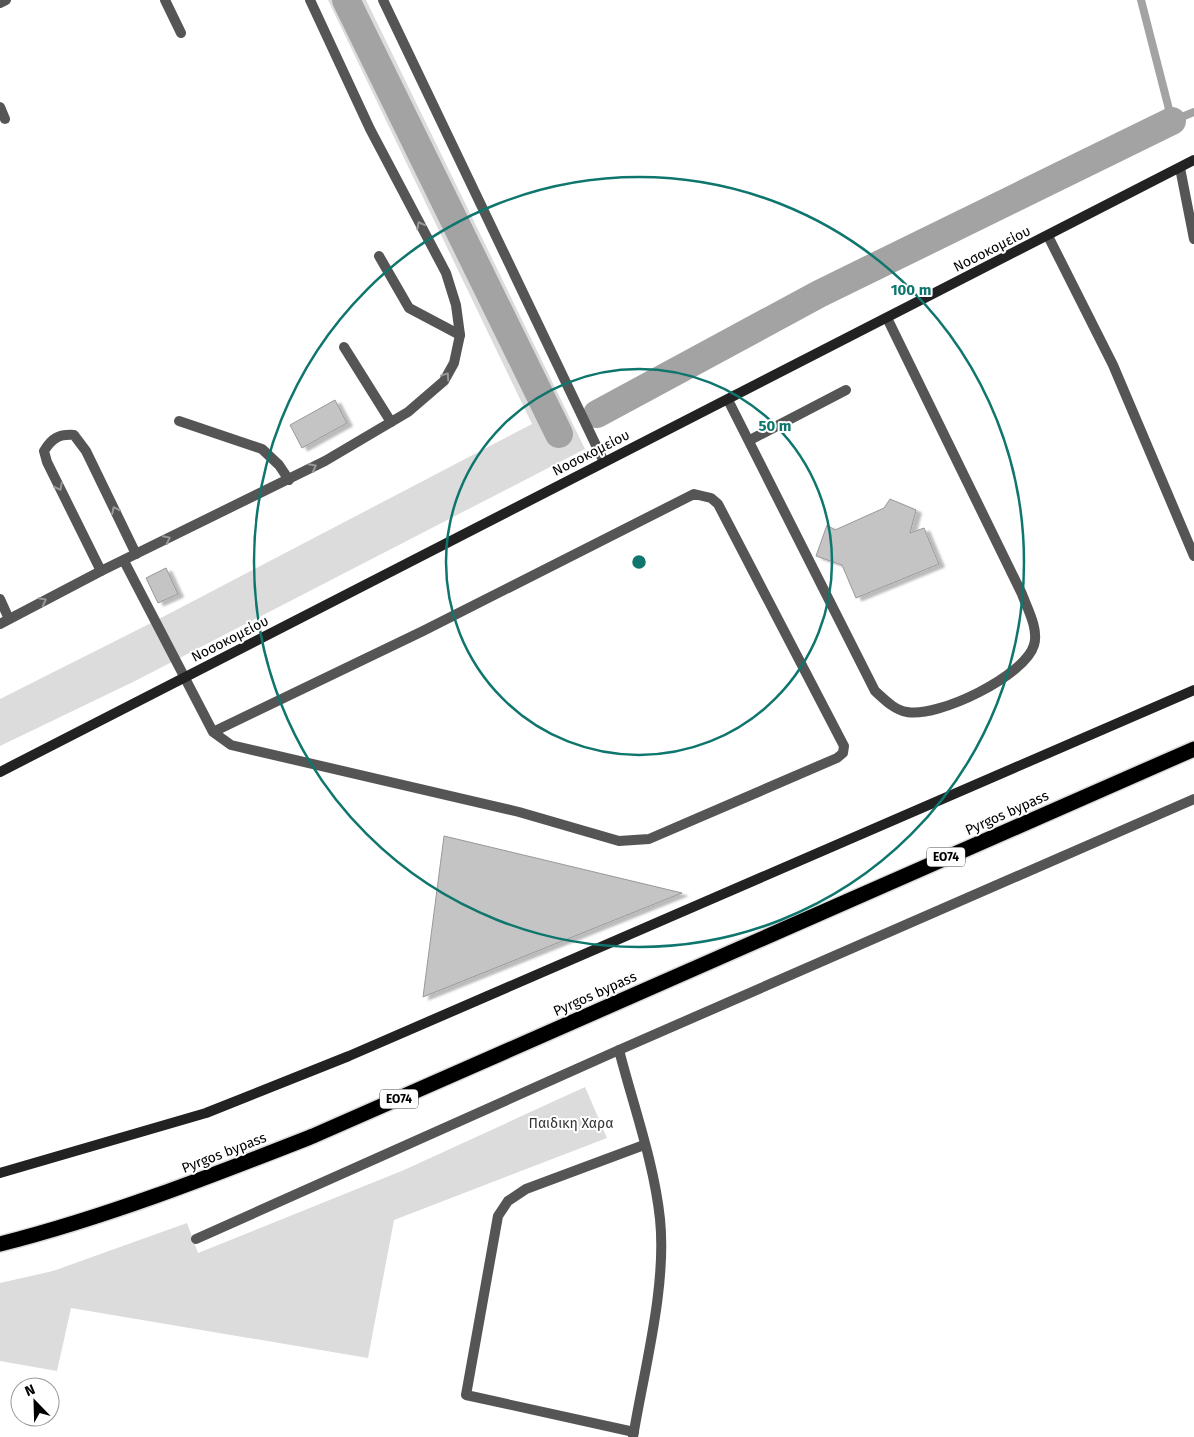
<svg xmlns="http://www.w3.org/2000/svg" width="1194" height="1437" font-family="'Fira Sans',sans-serif">
  <style>
    .green { fill: #dcdcdc }
    .lines { fill: none; stroke-linecap: round; stroke-linejoin: round }
    .stream { stroke: #a3a3a3; stroke-width: 8 }
    .canal { stroke: #a3a3a3; stroke-width: 28 }
    .building { fill: #c4c4c4; stroke: #999; filter: url(#shadow) }
    .highway-casing { stroke: #dbdbdb; stroke-width: 18 }
    .lane { stroke: #555; stroke-width: 10 }
    .street { stroke: #555; stroke-width: 10 }
    .secondary { stroke: #222; stroke-width: 10 }
    .highway { stroke: #000; stroke-width: 15 }
    .oneway { stroke: #999 }
    .ring { fill: none; stroke: #0f766e; stroke-width: 2.5 }
    .labels { text-anchor: middle; dominant-baseline: central; stroke-width: 4; stroke-linejoin: round; paint-order: stroke }
    .shield { fill: #fff; stroke: #4c4c4c; stroke-width: 1 }
    .shield-label { font-size: 12px; font-weight: bold; fill: #000 }
    .street-label { font-size: 14px; fill: #000; stroke: #fff }
    .park-label { font-size: 14px; fill: #333; stroke: #fff }
    .centre { fill: #0f766e; stroke: #fff; stroke-width: 2.5 }
    .ring-label { font-size: 15px; text-anchor: middle; font-weight: bold; fill: #0f766e; stroke: #fff; stroke-width: 4; stroke-linejoin: round; paint-order: stroke }
  </style>
  <defs>
    <filter id="shadow"><feDropShadow dx="5.5" dy="3" stdDeviation="1" flood-color="#0004"/></filter>
  </defs>
  <rect width="100%" height="100%" fill="#fff"/>
  <g class="green">
    <path d="M328,0H366L585,449L135,681L0,746V699L155,621L532,424Z"/>
    <path d="M585,1087L607,1138L394,1220L368,1358L71,1308L57,1371L0,1361V1283L53,1271L187,1223L198,1253L404,1170Z"/>
  </g>
  <g class="lines">
    <path class="stream" d="M1141,0L1172,121L1194,112"/>
    <g class="canal">
      <path d="M346,0L559,434"/>
      <path d="M597,414L819,294L1172,121"/>
    </g>
  </g>
  <g class="building">
    <path d="M335,400L347,423L302,448L290,425Z"/>
    <path d="M890,499L916,510L910,533L924,528L939,564L856,598L842,565L816,556L827,525L835,530L884,508Z"/>
    <path d="M166,568L178,594L158,603L146,578Z"/>
    <path d="M444,836L682,893L423,997Z"/>
  </g>
  <g class="lines">
    <g class="highway-casing">
      <path id="highway" d="M0,1244C107,1217 211,1176 313,1136L1194,749"/>
    </g>
    <g class="lane">
      <path d="M165,0L181,33"/>
      <path d="M0,3L6,0"/>
      <path d="M0,107L5,119"/>
      <path d="M1048,236L1113,365L1194,556"/>
      <path d="M379,256L409,308L460,335"/>
      <path d="M344,347L391,422"/>
      <path d="M728,400L875,691C884,699 894,710 907,712C938,718 1025,676 1034,645C1039,629 1027,608 1022,594L887,318"/>
      <path d="M179,421L262,449L279,465L289,480"/>
      <path d="M750,440L846,390"/>
      <path d="M124,561L213,732L231,745L519,812L619,841L649,839L837,758L843,753L844,746L718,504L711,498L694,494L423,631L213,732"/>
      <path d="M101,571L47,462L44,451C52,438 59,434 74,435L86,451L136,554"/>
      <path d="M0,599L9,619"/>
      <path d="M0,624L101,571L325,461L408,412L444,381L454,363L460,335L456,305L446,273L370,129L310,0"/>
      <path d="M634,1432L466,1395L498,1216L508,1201L526,1189L644,1145"/>
    </g>
    <g class="street">
      <path d="M383,0L604,462"/>
      <path d="M1180,168L1194,239"/>
      <path d="M619,1050C633,1105 654,1162 660,1219C667,1286 644,1370 633,1437"/>
      <path d="M196,1239L619,1050L1194,799"/>
    </g>
    <g class="secondary">
      <path d="M0,772L1194,160"/>
      <path d="M0,1173L206,1113L349,1056L1194,690"/>
    </g>
    <use href="#highway" class="highway"/>
  </g>
  <defs><path id="oneway-chevron" d="M-2-3.5L2.5 0L-2 3.5" fill="none" stroke-width="1.6" stroke-linecap="round" stroke-linejoin="round" transform="scale(1.25)"/></defs>
  <g class="oneway">
    <use href="#oneway-chevron" transform="translate(420 225) rotate(-118)"/>
    <use href="#oneway-chevron" transform="translate(446 376) rotate(-56)"/>
    <use href="#oneway-chevron" transform="translate(313 467) rotate(-28)"/>
    <use href="#oneway-chevron" transform="translate(59 487) rotate(63)"/>
    <use href="#oneway-chevron" transform="translate(115 510) rotate(-116)"/>
    <use href="#oneway-chevron" transform="translate(167 539) rotate(-26)"/>
    <use href="#oneway-chevron" transform="translate(43 601) rotate(-28)"/>
  </g>
  <g class="ring">
    <circle cx="639" cy="562" r="193"/>
    <circle cx="639" cy="562" r="385"/>
  </g>
  <g class="labels">
    <g class="shield">
      <rect x="927" y="847.5" width="38" height="19" rx="4"/>
      <rect x="380" y="1089.5" width="38" height="19" rx="4"/>
    </g>
    <g class="shield-label">
      <text x="946" y="857">ΕΟ74</text>
      <text x="399" y="1099">ΕΟ74</text>
    </g>
    <g class="street-label">
      <text transform="translate(992 249) rotate(-27)">Νοσοκομείου</text>
      <text transform="translate(591 453) rotate(-27)">Νοσοκομείου</text>
      <text transform="translate(230 639) rotate(-27)">Νοσοκομείου</text>
      <text transform="translate(1007 813) rotate(-24)">Pyrgos bypass</text>
      <text transform="translate(595 994) rotate(-24)">Pyrgos bypass</text>
      <text transform="translate(224 1153) rotate(-21)">Pyrgos bypass</text>
    </g>
    <g class="park-label">
      <text x="571" y="1123">Παιδικη Χαρα</text>
    </g>
  </g>
  <circle cx="639" cy="562" r="8" class="centre"/>
  <g class="ring-label">
    <text x="911" y="295">100 m</text>
    <text x="775" y="431">50 m</text>
  </g>
  <g transform="translate(35 1402) rotate(337)"><circle r="24" fill="#ffffff" stroke="#999999"/>
  <path d="M0-4L9 19L0 12L-9 19Z" fill="#000000"/>
  <text y="-8" font-size="14" font-weight="bold" text-anchor="middle" fill="#000000">N</text>
  </g>
</svg>
